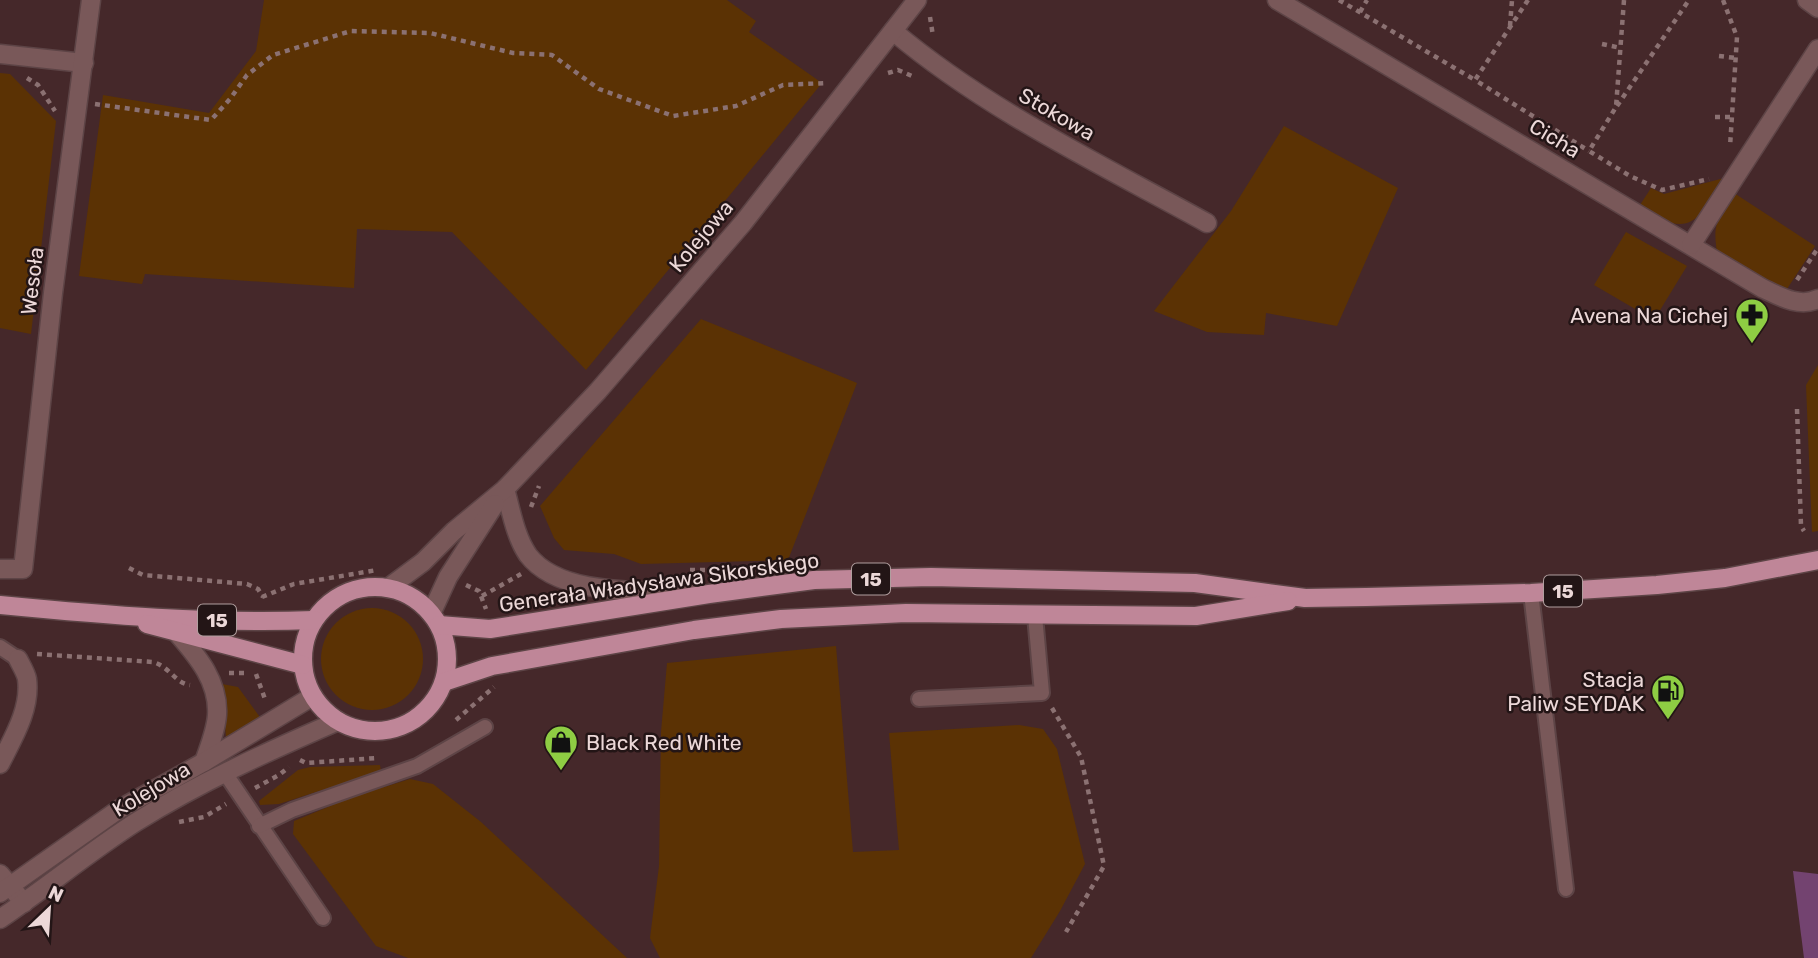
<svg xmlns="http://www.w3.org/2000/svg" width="1818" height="958" font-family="Rubik,sans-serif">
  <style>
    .green { fill: #5b3204 }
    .water { fill: #734370 }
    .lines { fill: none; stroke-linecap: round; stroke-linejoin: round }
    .service-casing { stroke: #5d4446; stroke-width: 18 }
    .minor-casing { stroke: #5d4446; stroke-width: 21 }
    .tertiary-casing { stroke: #5d4446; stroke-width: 21 }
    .primary-casing { stroke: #5d4446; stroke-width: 21 }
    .path { stroke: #8b7172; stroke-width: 4.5; stroke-dasharray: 5 5; stroke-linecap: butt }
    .service { stroke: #795859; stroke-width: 14 }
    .minor { stroke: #795859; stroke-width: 18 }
    .tertiary { stroke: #795859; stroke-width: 18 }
    .primary { stroke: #bf8698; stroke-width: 18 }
    .labels { text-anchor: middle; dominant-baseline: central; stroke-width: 5; stroke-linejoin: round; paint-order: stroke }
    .shield { fill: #231516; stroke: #b09e9e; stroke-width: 2 }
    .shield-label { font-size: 19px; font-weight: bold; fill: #ecd8d8 }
    .street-label { font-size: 21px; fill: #ecd8d8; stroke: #231516 }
    .poi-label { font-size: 21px; fill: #ecd8d8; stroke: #231516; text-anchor: end }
  </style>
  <rect width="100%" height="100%" fill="#45282a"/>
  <g class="green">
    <path d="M264,0H727L756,21L749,32L822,83L586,370L452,232L357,229L354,288L145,274L142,284L79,276L103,95L209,113L256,51Z"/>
    <path d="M0,73L10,74L56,121L31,334L0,328Z"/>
    <path d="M1284,126L1398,188L1337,326L1266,313L1264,335L1207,332L1154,311L1231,211Z"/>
    <path d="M1724,178C1699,221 1688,242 1640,205L1651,188L1664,194Z"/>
    <path d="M1734,193L1815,246L1787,289L1773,285L1717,252C1712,223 1719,217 1734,193Z"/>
    <path d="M1626,232L1687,266L1654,320L1594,285Z"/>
    <path d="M701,319L857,383L788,560L641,564L614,554L564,550L554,538L540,506Z"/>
    <path d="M1818,365V531L1812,532L1806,385Z"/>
    <circle cx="372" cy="659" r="51"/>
    <path d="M836,646L853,852L899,850L889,733L1019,725L1043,729L1057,749L1085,864L1060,911L1031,958H660L650,938L659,866L661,732L667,663Z"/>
    <path d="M222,684L238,687L262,720L226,738Z"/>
    <path d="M380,765L381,771L279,804L260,805L259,801L298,770L310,767Z"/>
    <path d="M410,779L433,784L481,822L627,958H408L376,946L293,834L294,821L352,797Z"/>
  </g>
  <path class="water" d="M1793,871L1818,874V958H1804Z"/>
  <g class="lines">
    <g class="service-casing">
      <g id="service">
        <path d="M1531,593L1566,889"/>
        <path d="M0,647L18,659"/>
        <path d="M919,699L1042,693L1035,616"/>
        <path d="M225,773L323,918"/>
        <path d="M259,826L292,810L417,766L485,727"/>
      </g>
    </g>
    <g class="minor-casing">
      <g id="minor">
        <path d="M1277,0L1762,288C1779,296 1799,308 1818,299"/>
        <path d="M1807,0L1818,8"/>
        <path d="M893,31C987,110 1100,164 1207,223"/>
        <path d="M0,54L84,63"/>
        <path d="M1691,245L1818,49"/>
        <path d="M0,569H23L53,293L91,0"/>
        <path d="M0,764C13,738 31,709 27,679C26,673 21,665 18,659"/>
        <path d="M0,874L24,903"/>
      </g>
    </g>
    <g class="tertiary-casing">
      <g id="tertiary">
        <path d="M505,489C511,510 515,536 528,555C560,597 643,590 691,593"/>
        <path d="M388,588L423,562L454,531L505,489L598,391L743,223L917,0"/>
        <path d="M431,614L448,577L495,504"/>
        <path d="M178,634C198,657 219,682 217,715C216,731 209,747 204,762"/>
        <path d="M0,893L118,810L204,762L313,696"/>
        <path d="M0,919C46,888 89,852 136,822C200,782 269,751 338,721"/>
      </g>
    </g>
    <g class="primary-casing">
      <g id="primary">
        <circle cx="375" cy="659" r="72"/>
        <path d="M0,605C104,615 209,624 314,620"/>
        <path d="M147,624L303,665"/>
        <path d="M439,625L490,629L709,594L814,580L931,577L1195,583L1305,598L1366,597L1531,593L1657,585L1725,578L1818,560"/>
        <path d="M444,682L492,666L694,630L781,619L906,613L1196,616L1288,601"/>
      </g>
    </g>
    <g class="path">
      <path d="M1339,0L1475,80"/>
      <path d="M1528,0L1475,80L1589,151"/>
      <path d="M1624,0L1616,107L1589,151L1630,176L1662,190L1709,179"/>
      <path d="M1723,0L1737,37L1730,147"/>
      <path d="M1360,12L1367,0"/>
      <path d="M930,17L933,36"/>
      <path d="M1510,26L1512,0"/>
      <path d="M1602,44L1621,48"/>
      <path d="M1719,56L1736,58"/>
      <path d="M888,73L898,70L912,76L914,73"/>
      <path d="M27,78L38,85L55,111"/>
      <path d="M95,104L211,120L230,99L247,75L273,55L351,31L430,33L513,53L552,55L599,89L673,116L736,106L783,85L827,83"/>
      <path d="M1617,106L1689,0"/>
      <path d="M1715,117H1732"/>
      <path d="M1797,280L1818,248"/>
      <path d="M1797,409L1801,526L1804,531"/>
      <path d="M531,507L539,486"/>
      <path d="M129,568L143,575L247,584L258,589L263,597"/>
      <path d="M690,570H716"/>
      <path d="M466,585L479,591L486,609"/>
      <path d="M482,596L521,574"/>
      <path d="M262,597L294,584L377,570"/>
      <path d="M37,654L153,662C170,667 175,683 190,685"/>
      <path d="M229,673H248"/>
      <path d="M256,674L266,702"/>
      <path d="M1052,708L1081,757L1104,866L1066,932"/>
      <path d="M456,720L494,687"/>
      <path d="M300,760L306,763L378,758"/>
      <path d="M255,788L279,775L289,767"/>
      <path d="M179,822L204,817L226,804"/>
    </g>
    <use href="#service" class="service"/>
    <use href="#minor" class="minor"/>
    <use href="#tertiary" class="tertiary"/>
    <use href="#primary" class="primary"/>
  </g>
  <defs>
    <g id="pharmacy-pin" transform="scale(1.75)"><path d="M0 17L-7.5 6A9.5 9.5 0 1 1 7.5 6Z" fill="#8ecd43" stroke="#231516"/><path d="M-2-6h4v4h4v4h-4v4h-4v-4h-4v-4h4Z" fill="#111"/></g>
    <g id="fuel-pin" transform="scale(1.75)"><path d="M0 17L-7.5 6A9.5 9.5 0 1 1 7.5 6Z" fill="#8ecd43" stroke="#231516"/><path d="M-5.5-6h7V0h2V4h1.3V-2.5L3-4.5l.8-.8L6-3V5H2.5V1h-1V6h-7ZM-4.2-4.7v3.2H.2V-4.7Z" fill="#111"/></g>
    <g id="shop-pin" transform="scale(1.75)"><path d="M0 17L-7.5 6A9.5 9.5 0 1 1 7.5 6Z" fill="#8ecd43" stroke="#231516"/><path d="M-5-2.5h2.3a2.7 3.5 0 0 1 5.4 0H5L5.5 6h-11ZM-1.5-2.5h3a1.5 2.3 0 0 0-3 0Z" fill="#111"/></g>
  </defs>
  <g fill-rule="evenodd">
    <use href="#pharmacy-pin" x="1752" y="315"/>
    <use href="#fuel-pin" x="1668" y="691"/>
    <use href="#shop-pin" x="561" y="742"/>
  </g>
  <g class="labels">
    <g class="shield">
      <rect x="852" y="563.5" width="38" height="31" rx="5"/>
      <rect x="1544" y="575.5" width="38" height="31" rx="5"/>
      <rect x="198" y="604.5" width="38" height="31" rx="5"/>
    </g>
    <g class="shield-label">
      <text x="871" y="579">15</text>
      <text x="1563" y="591">15</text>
      <text x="217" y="620">15</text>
    </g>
    <g class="street-label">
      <text transform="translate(1057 114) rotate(30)">Stokowa</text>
      <text transform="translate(1555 138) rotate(31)">Cicha</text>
      <text transform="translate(701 236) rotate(-50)">Kolejowa</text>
      <text transform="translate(32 281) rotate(-83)">Wesoła</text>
      <text transform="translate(659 582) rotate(-8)">Generała Władysława Sikorskiego</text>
      <text transform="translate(151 789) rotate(-31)">Kolejowa</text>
    </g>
    <g class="poi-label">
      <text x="1728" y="315">Avena Na Cichej</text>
      <text x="1644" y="679">Stacja<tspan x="1644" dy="24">Paliw SEYDAK</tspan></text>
      <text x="586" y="742" text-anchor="start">Black Red White</text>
    </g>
  </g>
  <g transform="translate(49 909) rotate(25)" stroke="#231516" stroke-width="5" paint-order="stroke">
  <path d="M0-5L12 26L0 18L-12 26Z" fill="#ecd8d8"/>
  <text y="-10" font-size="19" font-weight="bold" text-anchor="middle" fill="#ecd8d8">N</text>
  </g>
</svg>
